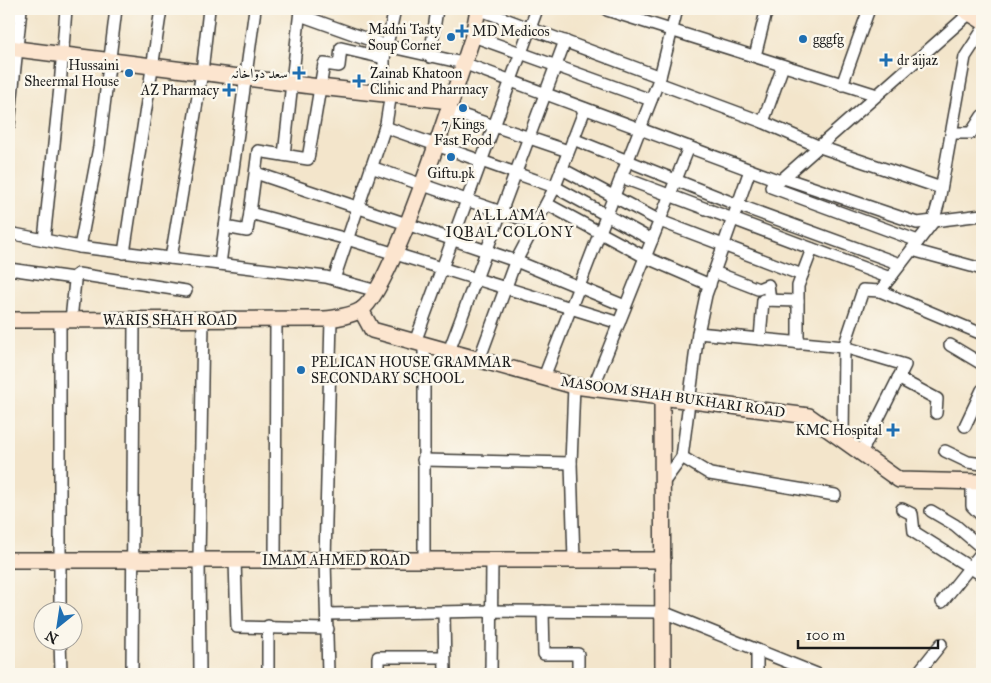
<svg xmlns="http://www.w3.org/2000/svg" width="991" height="683" font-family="'IM FELL Great Primer',Amiri,serif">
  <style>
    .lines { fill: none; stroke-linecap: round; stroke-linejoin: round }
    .street-casing { stroke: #3c3a36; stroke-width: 14 }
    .secondary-casing { stroke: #3c3a36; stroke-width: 18 }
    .street { stroke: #fff; stroke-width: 11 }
    .secondary { stroke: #fce5cf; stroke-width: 15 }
    .poi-dot { fill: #1f6fb2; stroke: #fbf7ec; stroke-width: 2 }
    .labels { text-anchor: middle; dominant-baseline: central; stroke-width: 5; stroke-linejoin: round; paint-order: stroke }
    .poi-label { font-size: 14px; fill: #1c1c1c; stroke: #fbf7ec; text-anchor: end }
    .street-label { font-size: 14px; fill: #1c1c1c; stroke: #fbf7ec }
    .neighbourhood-label { font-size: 15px; letter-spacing: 1px; fill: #1c1c1c; stroke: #fbf7ec }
  </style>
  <rect width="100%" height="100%" fill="#fbf7ec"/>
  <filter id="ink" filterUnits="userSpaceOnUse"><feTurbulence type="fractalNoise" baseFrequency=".02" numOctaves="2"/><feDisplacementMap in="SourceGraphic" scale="10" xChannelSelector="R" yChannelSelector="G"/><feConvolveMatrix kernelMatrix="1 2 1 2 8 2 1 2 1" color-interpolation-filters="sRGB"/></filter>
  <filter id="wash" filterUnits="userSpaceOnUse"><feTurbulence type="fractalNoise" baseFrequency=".0096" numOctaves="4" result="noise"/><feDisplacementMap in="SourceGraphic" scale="20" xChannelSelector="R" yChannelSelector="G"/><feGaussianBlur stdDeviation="1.12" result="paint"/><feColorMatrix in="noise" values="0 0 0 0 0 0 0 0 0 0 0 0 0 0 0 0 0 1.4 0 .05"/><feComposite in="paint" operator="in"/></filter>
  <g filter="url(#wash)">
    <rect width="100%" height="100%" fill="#f3e5cb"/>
  </g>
  <g filter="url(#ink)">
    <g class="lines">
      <g class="street-casing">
        <g id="street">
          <path d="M367,9H369"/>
          <path d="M478,9L660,77"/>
          <path d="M607,10L877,95"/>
          <path d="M300,15L387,46L463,63L780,181L970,13"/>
          <path d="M473,36L651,100"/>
          <path d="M755,56L765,16L770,9"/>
          <path d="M430,57L437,9"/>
          <path d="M658,83L763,122L820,147L941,188"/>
          <path d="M842,85L869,9"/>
          <path d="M384,92V58L395,9"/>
          <path d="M447,110L568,151"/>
          <path d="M763,122L783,66"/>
          <path d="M9,125L21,9"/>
          <path d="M385,127L555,187L652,240"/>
          <path d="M951,133H971L982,116"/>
          <path d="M573,139L738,205L900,264"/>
          <path d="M284,155L300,10"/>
          <path d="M371,167L536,224"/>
          <path d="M562,169L660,221L802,275"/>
          <path d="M256,173L516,261L625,306"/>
          <path d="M621,177L890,278"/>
          <path d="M784,178L917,223L982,215"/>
          <path d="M774,179L771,187L918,241"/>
          <path d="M547,204L645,257L710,285"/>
          <path d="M250,213L258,151L308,159L324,64L339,66L341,48L384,58"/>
          <path d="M225,227L247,231L250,213L347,239L619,323"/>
          <path d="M9,233L80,247L326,277L377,291"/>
          <path d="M44,240L60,87L66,9"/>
          <path d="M80,247L99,147L116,9"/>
          <path d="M912,250L982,269"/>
          <path d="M124,253L161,9"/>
          <path d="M171,258L202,72L209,9"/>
          <path d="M220,264L255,9"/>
          <path d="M9,269L73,278L78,274L186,291"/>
          <path d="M714,272L758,289L768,285L770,300"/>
          <path d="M334,279L386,124L391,93"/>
          <path d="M880,291L982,334"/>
          <path d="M60,320V610"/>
          <path d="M71,320L75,281L73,278"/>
          <path d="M698,333L844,347L905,365L861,453"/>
          <path d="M760,339L763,300L798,301"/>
          <path d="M415,342L537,9"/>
          <path d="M798,343V286L812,249"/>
          <path d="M950,345L982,364"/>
          <path d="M449,351L565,41"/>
          <path d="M479,360L514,265L554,189L585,109"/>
          <path d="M544,377L660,77L677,9"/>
          <path d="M898,378L937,399L936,413"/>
          <path d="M574,386L571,463L574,560"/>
          <path d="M593,388L689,147"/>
          <path d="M965,426L982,390"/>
          <path d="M843,440L844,347L863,290L880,291L933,222L939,201L965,57L982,31"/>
          <path d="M945,451L968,462L982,464"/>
          <path d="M682,457L710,474L835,495"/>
          <path d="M423,460L571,463"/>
          <path d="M972,482V506L982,516"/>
          <path d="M663,483L682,457L698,333L706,295L750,170"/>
          <path d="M902,509L912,514L914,532L982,575"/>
          <path d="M931,511L955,525L982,548"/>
          <path d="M235,560L237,627L328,629"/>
          <path d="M275,560L276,320"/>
          <path d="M424,560V344"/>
          <path d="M942,602L982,552"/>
          <path d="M543,611L544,654H578V674"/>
          <path d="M444,612L445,674"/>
          <path d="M327,614L492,611L663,612L817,674"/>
          <path d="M268,626V674"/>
          <path d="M60,640L61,674"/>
          <path d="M132,674L134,320"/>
          <path d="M200,674L199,560L203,320"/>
          <path d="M328,674L325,560L331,319"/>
          <path d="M378,674V657H444"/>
          <path d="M491,674L492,560"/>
          <path d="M757,674V651"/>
          <path d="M917,674L941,644"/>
        </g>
      </g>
      <g class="secondary-casing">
        <g id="secondary">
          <path d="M963,9L982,21"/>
          <path d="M9,48L319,87L450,101"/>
          <path d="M361,310L372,330L574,386L809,416L899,480L982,482"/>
          <path d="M9,320L324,319C334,319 352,315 361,310C393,289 457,83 473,36L478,9"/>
          <path d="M662,396L663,674"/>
          <path d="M9,560H663"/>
        </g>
      </g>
      <use href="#street" class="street"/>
      <use href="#secondary" class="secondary"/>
    </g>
  </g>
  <g class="poi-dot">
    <path d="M459.5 23.5h5v5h5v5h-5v5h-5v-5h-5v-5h5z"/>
    <circle cx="451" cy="37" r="5"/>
    <circle cx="803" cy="39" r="5"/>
    <path d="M883.5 52.5h5v5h5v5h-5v5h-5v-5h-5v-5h5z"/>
    <circle cx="129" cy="73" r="5"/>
    <path d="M296.5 65.5h5v5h5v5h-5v5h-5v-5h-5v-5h5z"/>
    <path d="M356.5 73.5h5v5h5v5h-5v5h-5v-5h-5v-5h5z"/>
    <path d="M226.5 82.5h5v5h5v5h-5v5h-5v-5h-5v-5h5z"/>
    <circle cx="463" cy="108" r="5"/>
    <circle cx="451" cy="157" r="5"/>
    <circle cx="301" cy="370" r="5"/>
    <path d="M890.5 422.5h5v5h5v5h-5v5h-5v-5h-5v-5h5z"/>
  </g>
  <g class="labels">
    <g class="poi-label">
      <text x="441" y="29">Madni Tasty<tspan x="441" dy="16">Soup Corner</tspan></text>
      <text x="472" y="31" text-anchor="start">MD Medicos</text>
      <text x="813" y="39" text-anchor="start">gggfg</text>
      <text x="897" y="60" text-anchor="start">dr aijaz</text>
      <text x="119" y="65">Hussaini<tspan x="119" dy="16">Sheermal House</tspan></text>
      <text x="288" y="73">سعد دواخانہ</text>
      <text x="370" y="73" text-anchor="start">Zainab Khatoon<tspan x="370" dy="16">Clinic and Pharmacy</tspan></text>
      <text x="219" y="90">AZ Pharmacy</text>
      <text x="463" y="124" text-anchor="middle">7 Kings<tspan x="463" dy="16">Fast Food</tspan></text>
      <text x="451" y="173" text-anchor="middle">Giftu.pk</text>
      <text x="311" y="362" text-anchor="start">PELICAN HOUSE GRAMMAR<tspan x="311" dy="16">SECONDARY SCHOOL</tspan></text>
      <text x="882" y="430">KMC Hospital</text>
    </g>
    <g class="street-label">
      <text x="170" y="320">WARIS SHAH ROAD</text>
      <text transform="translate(673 397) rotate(8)">MASOOM SHAH BUKHARI ROAD</text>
      <text x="336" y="560">IMAM AHMED ROAD</text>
    </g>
    <g class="neighbourhood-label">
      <text x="510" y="215">ALLAMA<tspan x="510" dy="17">IQBAL COLONY</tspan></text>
    </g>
  </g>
  <rect width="991" height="683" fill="none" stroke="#fbf7ec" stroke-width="30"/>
  <g transform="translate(58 626) rotate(210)"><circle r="24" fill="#fbf7ec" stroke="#a29f99"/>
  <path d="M0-4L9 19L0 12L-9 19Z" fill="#1f6fb2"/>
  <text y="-8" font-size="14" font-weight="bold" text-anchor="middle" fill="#1c1c1c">N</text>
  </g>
  <path d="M798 640v8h140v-8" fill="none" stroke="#1c1c1c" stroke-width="2.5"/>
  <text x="806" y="640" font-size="15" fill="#1c1c1c" stroke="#fbf7ec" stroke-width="4" paint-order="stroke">100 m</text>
</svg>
